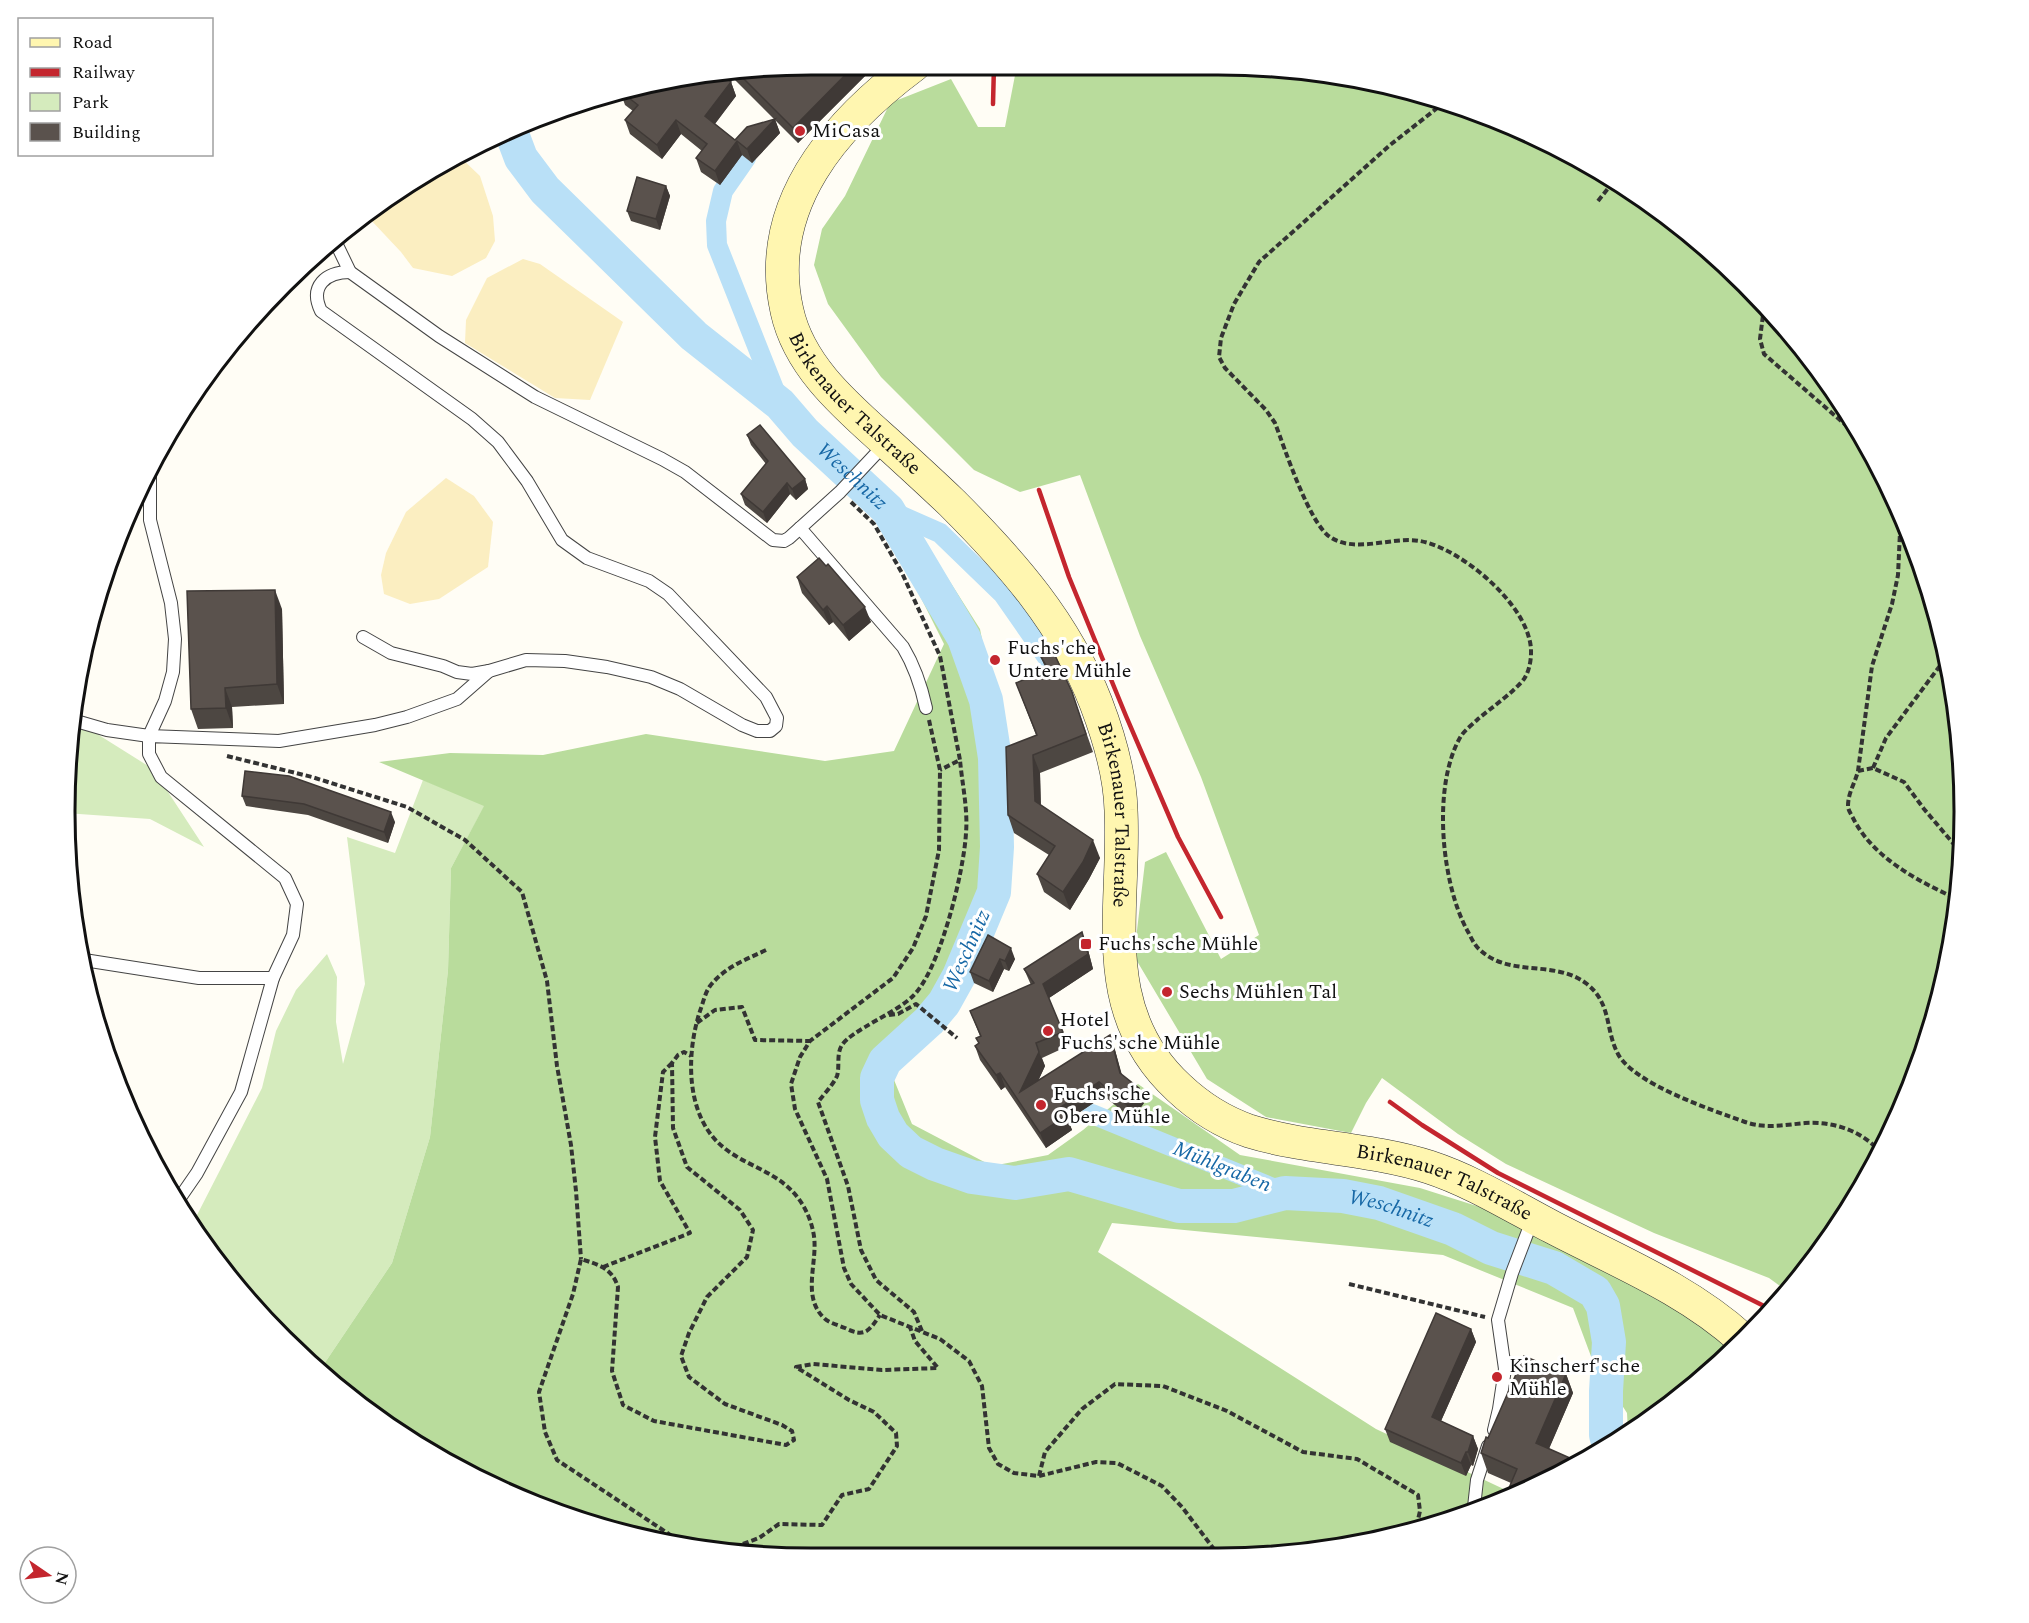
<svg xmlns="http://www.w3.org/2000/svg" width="2029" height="1623" font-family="Spectral,serif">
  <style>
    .green { fill: #d5ebbd }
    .forest { fill: #b9dc9c }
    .sand { fill: #fbeec1 }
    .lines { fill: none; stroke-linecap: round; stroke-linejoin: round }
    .canal { stroke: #b9e0f7; stroke-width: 20 }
    .river { stroke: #b9e0f7; stroke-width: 34 }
    .service-casing { stroke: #444; stroke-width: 14 }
    .secondary-casing { stroke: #333; stroke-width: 34 }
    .path { stroke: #333; stroke-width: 4; stroke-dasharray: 6 3; stroke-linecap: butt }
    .service { stroke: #fff; stroke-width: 12 }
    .secondary { stroke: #fff6b0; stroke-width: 33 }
    .rail { stroke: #c4262e; stroke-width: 4.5 }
    .wall { fill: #4d4742 }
    .shaded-wall { fill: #3f3936 }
    .building { fill: #5a524d; stroke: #3f3936; stroke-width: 1.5 }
    .poi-dot { fill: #c4262e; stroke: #fff; stroke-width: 2 }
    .labels { text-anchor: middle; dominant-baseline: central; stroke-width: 6; stroke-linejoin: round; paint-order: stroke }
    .poi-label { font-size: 20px; fill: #111; stroke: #fff; text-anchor: start }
    .street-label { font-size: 20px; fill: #111; stroke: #fff }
    .water-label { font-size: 21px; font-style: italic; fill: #1768a6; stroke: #fff }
    .rim { fill: none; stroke: #111; stroke-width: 3 }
  </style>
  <rect width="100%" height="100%" fill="#fffdf5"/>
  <g class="green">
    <path d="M76,725L94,732L153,769L204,847L150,819L65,813Z"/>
    <path d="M423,780L485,805L451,868L448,970L430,1137L392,1263L320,1370L250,1304L191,1222L196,1217L262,1088L276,1031L296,990L327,954L337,977L336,1022L343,1064L365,984L347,837L395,853Z"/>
  </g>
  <g class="forest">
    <path d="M1017,65L1266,66L1458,104L1591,164L1710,250L1810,356L1865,438L1925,572L1958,714L1963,861L1939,1005L1887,1142L1810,1267L1787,1291L1769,1278L1654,1233L1506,1164L1458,1134L1382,1078L1366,1103L1351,1133L1266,1117L1207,1079L1134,956L1145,862L1166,852L1221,959L1259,935L1201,777L1140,636L1080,475L1020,492L974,470L881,377L828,304L814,265L822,229L845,196L890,103L951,79L978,127H1005Z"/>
    <path d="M883,522L940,566L980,629L1008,772L998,887L951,983L890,1070L912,1124L992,1166L1048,1155L1083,1130L1138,1084L1240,1155L1420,1188L1483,1208L1679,1308L1732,1350L1710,1373L1628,1432L1627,1413L1592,1359L1573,1308L1443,1255L1112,1223L1098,1252L1376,1429L1510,1492L1411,1533L1267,1557L811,1558L666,1544L525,1501L357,1404L320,1370L392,1263L430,1137L448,970L451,868L484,806L379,762L450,753L543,755L646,734L825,761L894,751L944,644Z"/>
  </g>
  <g class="sand">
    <path d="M459,156L480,176L493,216L495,241L486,258L452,276L413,268L401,252L369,218L438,164Z"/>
    <path d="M523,259L540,264L623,322L590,400L555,398L465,343L466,320L487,278Z"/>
    <path d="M446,478L474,496L493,522L488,567L439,599L410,604L384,594L381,575L386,553L406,512Z"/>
  </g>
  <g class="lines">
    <g class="canal">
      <path d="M746,158L723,191L716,221L717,245L780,404"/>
      <path d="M888,510L940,533L1003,594L1049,660"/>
      <path d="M1092,1114L1285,1193"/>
    </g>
    <path class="river" id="s1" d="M512,134L521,158L545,190L694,336L780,404L805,433L888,510L964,638L986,700L995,758L997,847L994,892L959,976L944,1003L929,1021L885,1061L877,1078V1100L883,1118L893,1135L911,1152L935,1164L972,1177L1015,1183L1069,1174L1179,1206H1234L1285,1193L1343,1196L1379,1203L1453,1229L1491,1248L1554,1268L1595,1292L1603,1306L1609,1342L1606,1391V1435L1609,1445"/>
    <g class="service-casing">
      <g id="service">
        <path d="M336,243L350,272L439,336L535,397L662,459L685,472L773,540L784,541L789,538L840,492L886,443"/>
        <path d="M800,528L903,647C915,667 921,685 926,708"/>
        <path d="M363,637L391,653L443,666L457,672L472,674L489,671"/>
        <path d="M76,721L107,730L149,736L165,701L173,672L175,639L171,603L150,520V474"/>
        <path d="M84,960L199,978H273"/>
        <path d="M177,1202L197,1173L241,1092L273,978L293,935L297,904L285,878L161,777L149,754V736L279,741L375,725L407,717L457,699L489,671L526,660L565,661L607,667L651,677L680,689L742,725L757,731H770L776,726L777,718L766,697L668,594L649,581L587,558L562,540L527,481L498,442L472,419L321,311C309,286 326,272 350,272"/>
        <path d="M1494,1430L1499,1409L1505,1369L1498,1320L1512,1273L1533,1218"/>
        <path d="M1474,1507L1477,1480L1488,1446"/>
      </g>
    </g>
    <g class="secondary-casing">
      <g id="secondary">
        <path id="s2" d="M914,65C835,124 763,205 787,311C799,366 845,405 885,441C907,461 930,482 952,503C1012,563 1065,623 1096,703C1109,737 1120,773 1121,810C1126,909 1094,1010 1179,1088C1198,1106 1223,1122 1249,1131C1307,1149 1370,1148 1429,1167C1472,1181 1512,1206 1552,1227C1617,1261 1687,1289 1742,1339"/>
      </g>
    </g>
    <g class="path">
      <path d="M1445,102L1390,145L1259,262L1234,304L1221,338L1219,357L1225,368L1266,410L1275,423C1285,449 1309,523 1330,537C1355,554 1393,536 1420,541C1459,548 1519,598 1529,638C1533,650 1531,669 1524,679C1514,692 1491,708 1478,719C1473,724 1465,730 1461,736C1432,784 1441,882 1467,930C1471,937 1474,945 1480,950C1510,978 1555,959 1587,984C1612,1004 1605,1030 1618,1054C1634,1084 1712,1110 1745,1122C1765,1129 1784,1125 1805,1123C1833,1121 1863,1131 1881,1153"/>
      <path d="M1598,201L1614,181"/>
      <path d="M1764,307L1760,339L1764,354L1863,440L1879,471"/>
      <path d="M1893,501L1900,532L1898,575L1892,604L1872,666L1858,771C1855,783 1848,793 1848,806C1848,810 1851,814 1853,818C1873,858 1918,881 1957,899"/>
      <path d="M851,502L874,524L902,573L940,656L960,760L940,770"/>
      <path d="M929,720L940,770L939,850L926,916L913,948L893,978L810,1041L800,1057L791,1084L795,1109L827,1179L844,1268L851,1284L880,1315L940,1339L969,1361L982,1386L989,1448L998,1464L1014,1473L1039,1476L1096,1462L1117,1463L1162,1486L1182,1507L1220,1557"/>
      <path d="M227,756L312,777L407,807L465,840L522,892L547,981L557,1066L571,1145L576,1191L581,1259"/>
      <path d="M1873,768L1886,738L1945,659"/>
      <path d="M1858,771L1873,768L1904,782L1924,809L1958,849L1963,851"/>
      <path d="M766,950C745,960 725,967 710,986C705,993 703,1003 700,1011C686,1054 685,1116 723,1147C743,1164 773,1171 792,1191C802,1201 810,1216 813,1231C820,1259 800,1295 824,1318C829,1323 838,1325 845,1328C865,1338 869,1331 880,1315"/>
      <path d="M889,1015L898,1014L916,1004L957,1038"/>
      <path d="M697,1023L715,1010L742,1007L755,1040L810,1041"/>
      <path d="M603,1267L690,1233L660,1181L655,1137L663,1072L672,1063"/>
      <path d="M1349,1284L1485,1317"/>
      <path d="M922,1331L914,1312L876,1280L861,1250L848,1186L818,1102C824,1094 833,1085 837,1076C840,1067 836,1054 842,1045C852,1030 896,1013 913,996C940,970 964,871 966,833C968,809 962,783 960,760"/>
      <path d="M1039,1476L1045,1452L1082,1409L1115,1384L1163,1386L1227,1411L1303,1452L1357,1459L1418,1495L1420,1511L1415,1532"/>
      <path d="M687,1546L557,1460L545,1432L539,1392L573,1294L581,1259C599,1265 612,1268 618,1287L612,1371L623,1405L654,1421L786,1445L794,1440L792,1431L782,1425L725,1404L689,1377L681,1356L689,1333L707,1297L747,1257L753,1230L740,1210L687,1167L673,1128L672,1063L678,1055L684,1052L691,1056"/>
      <path d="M726,1550L759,1538L779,1524L822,1525L842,1495L869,1489L897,1446L896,1433L874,1412L849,1400L796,1367L813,1364L882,1370L938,1368L915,1341L910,1327"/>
    </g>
    <use href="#service" class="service"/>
    <use href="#secondary" class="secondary"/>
    <g class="rail">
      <path d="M993,104L994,65"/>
      <path d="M1039,490L1069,577L1126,716L1178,837L1221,917"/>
      <path d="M1390,1102L1422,1125L1498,1173L1770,1309"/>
    </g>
  </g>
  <g class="wall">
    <path d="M812,64L867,74L798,143L775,120L780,133L752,163L742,155L720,185L701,172L696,158L702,151L681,134L662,159L630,134L625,120L633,111L625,105L620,91L665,86L731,82L736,96L715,124L735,140L774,119L735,80L733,75Z"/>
    <path d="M666,186L670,196L660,230L631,221L627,211Z"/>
    <path d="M747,435L805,479L808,489L796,500L790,494L767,523L745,505L741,494L766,464L751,445Z"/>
    <path d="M826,566L871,622L849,641L833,622L829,625L802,593L797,577Z"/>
    <path d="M282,609L284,704L232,707L233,728L198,729L191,709Z"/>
    <path d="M1041,657L1072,692L1093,752L1040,773L1041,806L1100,858L1089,879L1070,910L1044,892L1037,874L1049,855L1014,833L1008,815L1036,735L1016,683L1046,670Z"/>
    <path d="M245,771L395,822L388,843L308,815L246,806L242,796Z"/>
    <path d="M988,935L1015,959L1009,971L1004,969L993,992L974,983L970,972Z"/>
    <path d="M1087,946L1093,969L1049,998L1068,1046L1042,1058L1045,1066L1038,1081L1110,1035L1115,1050L1122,1075L1139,1088L1144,1103L1132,1119L1104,1096L1068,1120L1072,1130L1046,1148L1005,1087L1001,1090L980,1060L975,1046L979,1043L980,1036L970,1011L1031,985L1024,969Z"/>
    <path d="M1471,1329L1476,1342L1441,1421L1473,1436L1478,1449L1473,1466L1471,1465L1466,1476L1390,1442L1385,1429Z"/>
    <path d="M1566,1374L1573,1393L1549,1449L1579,1462L1580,1463L1510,1492L1509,1488L1511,1483L1488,1473L1481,1453L1488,1438Z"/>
  </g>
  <g class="shaded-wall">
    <path d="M855,65H879L867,74L798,143L793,128Z"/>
    <path d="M731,82L736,96L710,130L705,116Z"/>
    <path d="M775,119L780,133L752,163L747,149Z"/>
    <path d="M676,120L681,134L662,159L657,145Z"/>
    <path d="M737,141L742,155L720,185L715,171Z"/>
    <path d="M666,186L670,196L660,230L656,219Z"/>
    <path d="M805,479L808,489L796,500L792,489Z"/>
    <path d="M787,483L790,494L767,523L763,512Z"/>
    <path d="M275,590L282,609L284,704L277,684Z"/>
    <path d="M827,606L833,622L829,625L823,610Z"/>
    <path d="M865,607L871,622L849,641L843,625Z"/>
    <path d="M225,688L232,707L233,728L226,708Z"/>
    <path d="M1033,755L1040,773L1041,819L1035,801Z"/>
    <path d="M391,812L395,822L388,843L384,832Z"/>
    <path d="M1093,840L1100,858L1089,879L1070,910L1063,892Z"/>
    <path d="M1082,932L1087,946L1093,969L1049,998L1043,984Z"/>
    <path d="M1011,948L1015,959L1009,971L1005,961Z"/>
    <path d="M1000,959L1004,969L993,992L989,981Z"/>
    <path d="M1110,1035L1115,1050L1125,1088L1120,1073Z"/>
    <path d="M1039,1052L1045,1066L1026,1107L1020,1092Z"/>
    <path d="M1000,1073L1005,1087L1001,1090L996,1075Z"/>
    <path d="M1099,1082L1104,1096L1068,1120L1072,1130L1046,1148L1040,1133L1061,1107Z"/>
    <path d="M1139,1088L1144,1103L1132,1119L1126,1104Z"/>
    <path d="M1471,1329L1476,1342L1437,1430L1432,1417Z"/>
    <path d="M1566,1374L1573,1393L1543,1462L1536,1443Z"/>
    <path d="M1473,1436L1478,1449L1473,1466L1468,1452Z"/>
    <path d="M1466,1452L1471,1465L1466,1476L1461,1463Z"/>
  </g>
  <g class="building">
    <path d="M812,64L855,65L793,128L739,74Z"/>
    <path d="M723,76L731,82L705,116L735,140L747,127L775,119L747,149L737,141L715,171L696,158L707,144L676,120L657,145L625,120L638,105L620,91L621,90L662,84L665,86L667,83Z"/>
    <path d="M637,177L666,186L656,219L627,211Z"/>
    <path d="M760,425L805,479L792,489L787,483L763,512L741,494L768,461L747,435Z"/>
    <path d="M819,558L826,566L828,564L865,607L843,625L827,606L823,610L797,577Z"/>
    <path d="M275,590L277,684L225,688L226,708L191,709L187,591Z"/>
    <path d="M1053,651L1072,692L1086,734L1033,755L1035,801L1093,840L1083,862L1063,892L1037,874L1055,846L1008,815L1006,747L1037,735L1016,683L1048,669L1041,657Z"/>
    <path d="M245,771L289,776L391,812L384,832L304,804L242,796Z"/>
    <path d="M1082,932L1088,954L1043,984L1063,1032L1036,1043L1039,1052L1020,1092L1110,1035L1120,1073L1139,1088L1126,1104L1099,1082L1061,1107L1067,1115L1040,1133L1000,1073L996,1075L975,1046L979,1043L976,1038L981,1036L970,1011L1034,983L1024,969Z"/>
    <path d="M988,935L1011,948L1005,961L1000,959L989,981L970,972Z"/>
    <path d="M1436,1313L1471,1329L1432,1417L1473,1436L1468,1452H1466L1461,1463L1385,1429Z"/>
    <path d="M1524,1356L1566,1374L1536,1443L1579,1462V1464L1515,1490L1509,1488L1517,1469L1481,1453L1486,1437L1488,1438Z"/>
  </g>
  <g class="poi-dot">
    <circle cx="800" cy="131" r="6"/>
    <circle cx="995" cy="660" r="6"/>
    <rect x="1080" y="938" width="12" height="12" rx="3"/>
    <circle cx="1167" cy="992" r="6"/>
    <circle cx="1048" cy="1031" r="6"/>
    <circle cx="1041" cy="1105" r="6"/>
    <circle cx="1497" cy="1377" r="6"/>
  </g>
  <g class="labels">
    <g class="poi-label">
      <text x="812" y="131">MiCasa</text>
      <text x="1007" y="648">Fuchs'che<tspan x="1007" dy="23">Untere Mühle</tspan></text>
      <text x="1098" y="944">Fuchs'sche Mühle</text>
      <text x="1179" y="992">Sechs Mühlen Tal</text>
      <text x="1060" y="1020">Hotel<tspan x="1060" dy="23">Fuchs'sche Mühle</tspan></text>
      <text x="1053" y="1094">Fuchs'sche<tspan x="1053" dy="23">Obere Mühle</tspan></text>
      <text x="1509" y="1366">Kinscherf'sche<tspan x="1509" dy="23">Mühle</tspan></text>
    </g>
    <g class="street-label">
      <text stroke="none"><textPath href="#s2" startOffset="411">Birkenauer Talstraße</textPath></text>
      <text stroke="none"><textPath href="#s2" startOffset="914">Birkenauer Talstraße</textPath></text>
      <text stroke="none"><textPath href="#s2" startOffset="1490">Birkenauer Talstraße</textPath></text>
    </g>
    <g class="water-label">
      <text stroke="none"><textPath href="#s1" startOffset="486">Weschnitz</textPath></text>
      <text transform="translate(967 951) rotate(-66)">Weschnitz</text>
      <text transform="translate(1222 1167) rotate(22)">Mühlgraben</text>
      <text stroke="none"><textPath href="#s1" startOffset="1746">Weschnitz</textPath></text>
    </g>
  </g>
  <path d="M0 0H2029V1623H0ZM811 75H1218A736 736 0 0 1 1954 811V812A736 736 0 0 1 1218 1548H811A736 736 0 0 1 75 812V811A736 736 0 0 1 811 75Z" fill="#fff" fill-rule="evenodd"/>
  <path class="rim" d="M811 75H1218A736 736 0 0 1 1954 811V812A736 736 0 0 1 1218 1548H811A736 736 0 0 1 75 812V811A736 736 0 0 1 811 75Z"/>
  <rect x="18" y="18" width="195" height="138" fill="#ffffff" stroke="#a0a0a0" stroke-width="1.5"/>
  <rect x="30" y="38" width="30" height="9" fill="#fff6b0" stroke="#a0a0a0" stroke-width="1.5"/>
  <text x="72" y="48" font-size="18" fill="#111111">Road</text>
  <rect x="30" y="68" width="30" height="9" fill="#c4262e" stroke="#a0a0a0" stroke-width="1.5"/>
  <text x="72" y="78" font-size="18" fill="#111111">Railway</text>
  <rect x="30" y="93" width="30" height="18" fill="#d5ebbd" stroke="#a0a0a0" stroke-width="1.5"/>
  <text x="72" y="108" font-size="18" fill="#111111">Park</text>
  <rect x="30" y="123" width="30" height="18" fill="#5a524d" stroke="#a0a0a0" stroke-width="1.5"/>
  <text x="72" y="138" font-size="18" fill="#111111">Building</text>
  <g transform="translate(48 1575) rotate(104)"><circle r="28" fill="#ffffff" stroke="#a0a0a0" stroke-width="1.5"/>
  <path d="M0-4.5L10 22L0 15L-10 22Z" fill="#c4262e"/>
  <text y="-9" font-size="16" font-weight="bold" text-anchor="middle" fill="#111111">N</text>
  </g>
</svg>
